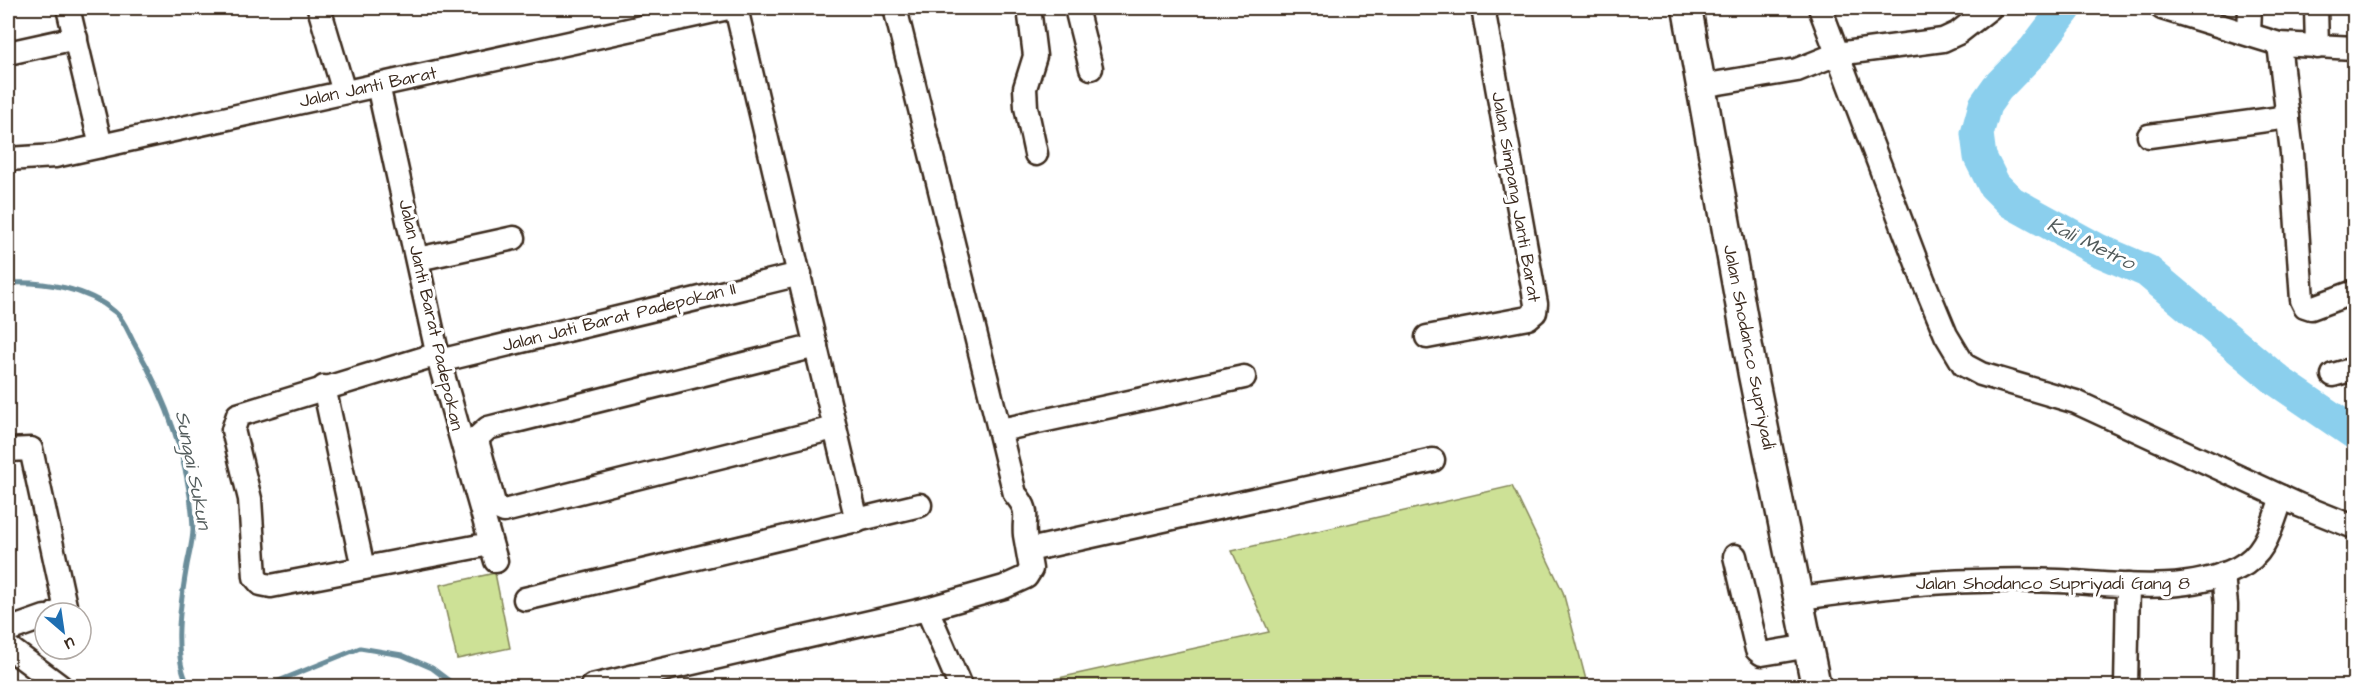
<svg xmlns="http://www.w3.org/2000/svg" width="2362" height="694" font-family="'Architects Daughter',sans-serif">
  <style>
    .green { fill: #cde196; stroke: #84865a; stroke-width: 1.5 }
    .lines { fill: none; stroke-linecap: round; stroke-linejoin: round }
    .stream { stroke: #6b8d9a; stroke-width: 5 }
    .river { stroke: #8bcfed; stroke-width: 33 }
    .minor-casing { stroke: #3b2a1e; stroke-width: 27 }
    .major-casing { stroke: #3b2a1e; stroke-width: 33 }
    .minor { stroke: #fff; stroke-width: 22 }
    .major { stroke: #fff; stroke-width: 28 }
    .labels { text-anchor: middle; dominant-baseline: central; stroke-width: 6; stroke-linejoin: round; paint-order: stroke }
    .street-label { font-size: 18px; fill: #3b2a1e; stroke: #fff }
    .water-label { font-size: 20px; font-style: italic; fill: #535c5c; stroke: #fff }
  </style>
  <rect width="100%" height="100%" fill="#fff"/>
  <filter id="ink" filterUnits="userSpaceOnUse"><feTurbulence type="fractalNoise" baseFrequency=".0167" numOctaves="2"/><feDisplacementMap in="SourceGraphic" scale="12" xChannelSelector="R" yChannelSelector="G"/><feConvolveMatrix kernelMatrix="1 2 1 2 8 2 1 2 1" color-interpolation-filters="sRGB"/></filter>
  <g filter="url(#ink)">
    <g class="green">
      <path d="M1512,486L1563,592L1586,680L1606,686H1022L1269,632L1232,551Z"/>
      <path d="M495,573L510,648L457,659L440,585Z"/>
    </g>
    <g class="lines">
      <g class="stream">
        <path d="M8,283C44,281 87,288 115,312C124,319 129,334 134,343C166,398 191,465 193,529C193,541 189,554 187,565C181,600 171,655 189,686"/>
        <path d="M266,686L360,648L402,655L432,668L456,686"/>
      </g>
      <path class="river" d="M2066,8L2034,50L1997,88L1985,105L1977,134L1980,157L1994,185L2011,202L2098,250L2147,271L2278,381L2354,433"/>
      <g class="minor-casing">
        <g id="minor">
          <path d="M68,8L101,146"/>
          <path d="M319,8L344,92"/>
          <path d="M736,8L857,521"/>
          <path d="M1029,8L1035,56L1025,88L1026,107L1036,154"/>
          <path d="M1076,8L1091,68"/>
          <path d="M1820,8L1924,282L1946,335L1964,365L1981,374L2076,402L2299,505L2354,527"/>
          <path d="M2162,8L2279,44L2354,48"/>
          <path d="M2316,8L2317,47"/>
          <path d="M2249,34L2250,8"/>
          <path d="M2279,44L2292,153L2302,300L2305,306L2311,308L2354,292"/>
          <path d="M8,53L76,38"/>
          <path d="M378,85L439,361L496,561"/>
          <path d="M1701,86L1797,70L1837,54L1943,40L1958,33L1990,8"/>
          <path d="M2149,136L2288,117"/>
          <path d="M8,159L55,156L101,146L728,8"/>
          <path d="M418,259L514,238"/>
          <path d="M1427,337L1528,318L1535,312L1536,304L1483,8"/>
          <path d="M816,346L488,428L478,437V444L495,507L504,511L834,428"/>
          <path d="M438,354L238,415L233,430L250,499L255,577L261,584L271,586L490,544"/>
          <path d="M439,361L800,274"/>
          <path d="M2333,375L2354,369"/>
          <path d="M324,387L363,568"/>
          <path d="M1001,430L1244,377"/>
          <path d="M8,450L31,449L66,610L56,613"/>
          <path d="M1029,550L1433,460"/>
          <path d="M1735,556L1757,650L1762,654L1809,646"/>
          <path d="M2223,574L2226,605L2225,686"/>
          <path d="M1800,598C1859,590 1917,582 1977,581C2004,580 2032,580 2059,581C2117,584 2184,595 2238,568C2267,554 2272,524 2282,497"/>
          <path d="M525,599L920,505"/>
          <path d="M927,609L960,686"/>
          <path d="M8,630L45,617"/>
          <path d="M8,647L60,686"/>
          <path d="M592,686L927,609L1004,587L1026,577L1031,569C1029,558 1027,546 1025,535C1023,517 1031,512 1015,494L895,8"/>
          <path d="M2126,686L2128,585"/>
        </g>
      </g>
      <g class="major-casing">
        <path id="major" d="M1687,8L1753,375L1816,686"/>
      </g>
      <use href="#minor" class="minor"/>
      <use href="#major" class="major"/>
    </g>
  </g>
  <g class="labels">
    <g class="street-label">
      <text transform="translate(368 87) rotate(-12)">Jalan Janti Barat</text>
      <text transform="translate(1516 197) rotate(80)">Jalan Simpang Janti Barat</text>
      <text transform="translate(431 315) rotate(77)">Jalan Janti Barat Padepokan</text>
      <text transform="translate(619 317) rotate(-14)">Jalan Jati Barat Padepokan II</text>
      <text transform="translate(1749 347) rotate(79)">Jalan Shodanco Supriyadi</text>
      <text x="2053" y="583">Jalan Shodanco Supriyadi Gang 8</text>
    </g>
    <g class="water-label">
      <text transform="translate(2091 244) rotate(26)">Kali Metro</text>
      <text transform="translate(193 470) rotate(79)">Sungai Sukun</text>
    </g>
  </g>
  <rect width="2362" height="694" fill="none" stroke="#fff" stroke-width="30"/>
  <rect x="15" y="15" width="2332" height="664" fill="none" stroke="#3b2a1e" stroke-width="2" filter="url(#ink)"/>
  <g transform="translate(63 631) rotate(151)"><circle r="28" fill="#ffffff" stroke="#b1aaa5" stroke-width="1.5"/>
  <path d="M0-4.5L10 22L0 15L-10 22Z" fill="#1f6fb2"/>
  <text y="-9" font-size="16" font-weight="bold" text-anchor="middle" fill="#3b2a1e">U</text>
  </g>
</svg>
